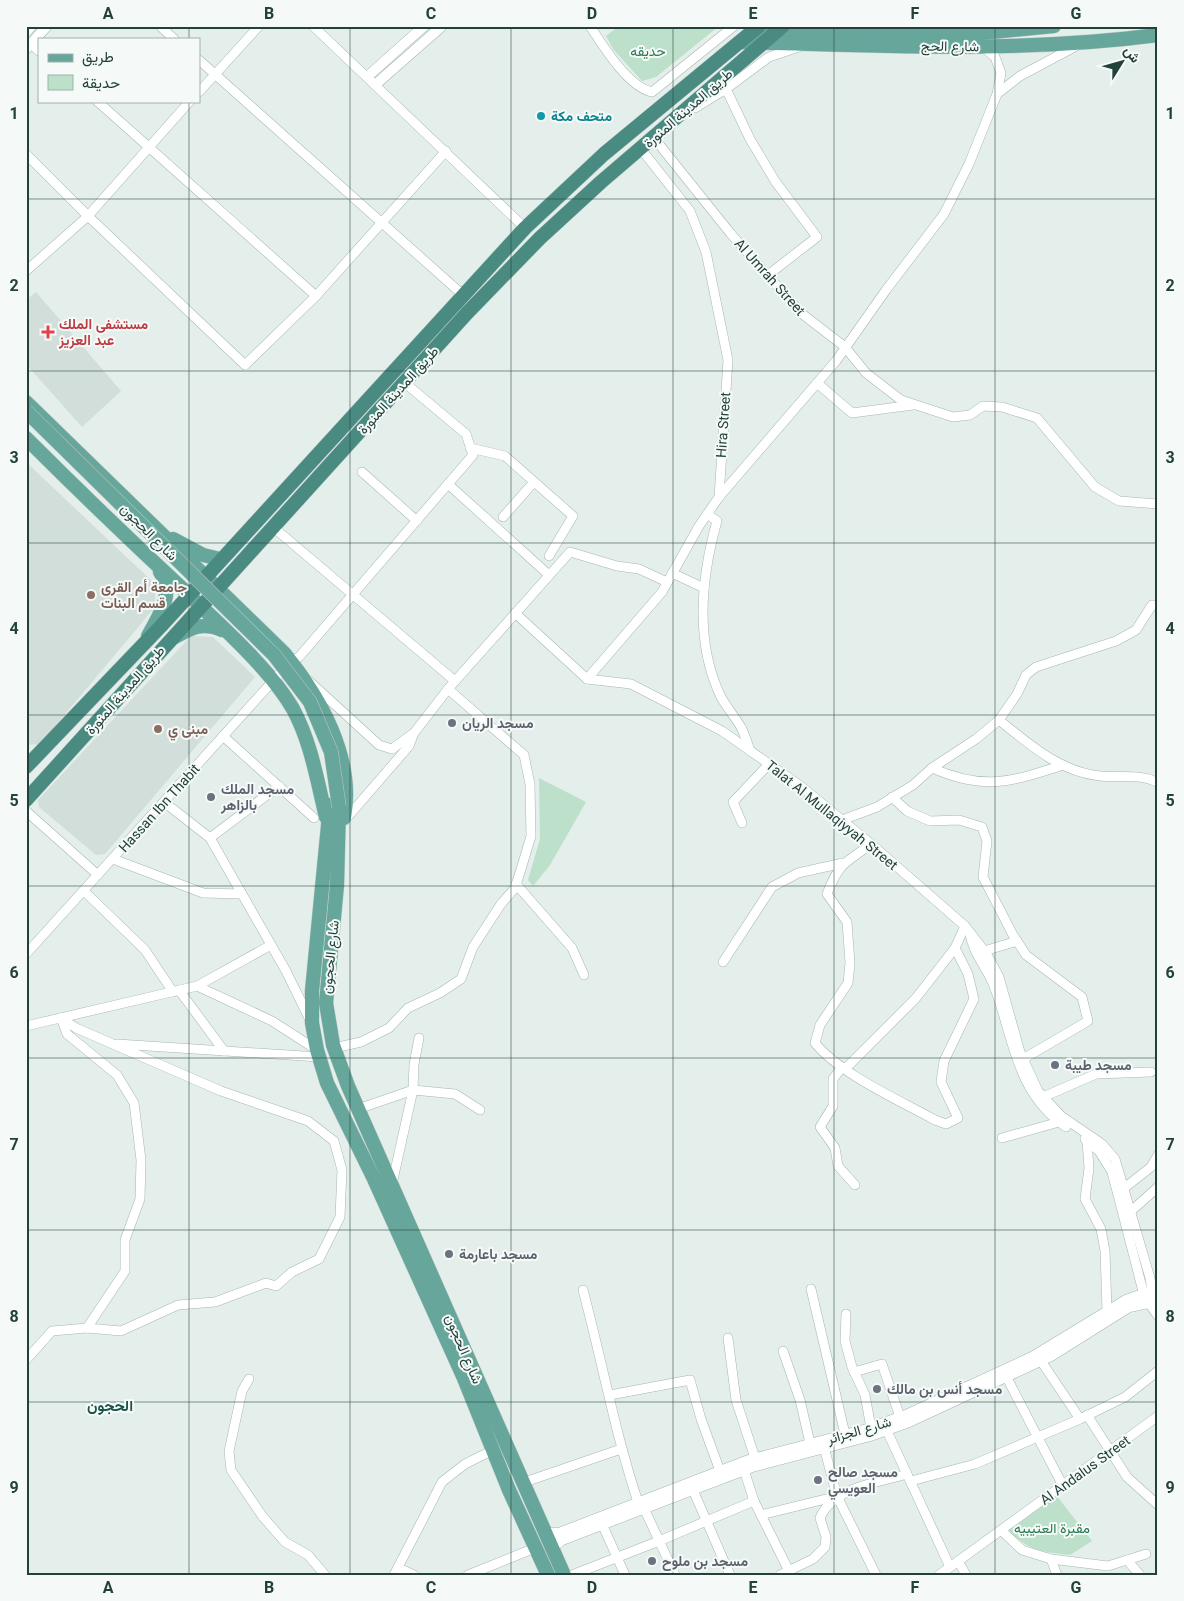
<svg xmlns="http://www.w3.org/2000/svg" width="1184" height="1601" font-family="Roboto,Vazirmatn,sans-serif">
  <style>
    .built { fill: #d2deda }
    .green { fill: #bce0c9 }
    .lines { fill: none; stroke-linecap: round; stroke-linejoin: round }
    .minor-casing { stroke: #a6b7b2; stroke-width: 10 }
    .tertiary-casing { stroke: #a6b7b2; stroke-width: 11 }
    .primary-casing { stroke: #c1cac8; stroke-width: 15 }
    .trunk-casing { stroke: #c1cac8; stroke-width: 15 }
    .minor { stroke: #fff; stroke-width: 9 }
    .tertiary { stroke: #fff; stroke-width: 10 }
    .primary { stroke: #66a69b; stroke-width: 14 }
    .trunk { stroke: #498a81; stroke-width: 14 }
    .primary-bridge-casing { stroke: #c1cac8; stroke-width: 15; stroke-linecap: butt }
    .primary-bridge { stroke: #66a69b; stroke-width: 14 }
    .grid { fill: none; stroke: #22413b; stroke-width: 1; stroke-opacity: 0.55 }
    .culture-dot { fill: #0f9aa8; stroke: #f5faf8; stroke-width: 2 }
    .health-dot { fill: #e0444e; stroke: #f5faf8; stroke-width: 2 }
    .education-dot { fill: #8d6e63; stroke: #f5faf8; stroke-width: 2 }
    .worship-dot { fill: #6b7280; stroke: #f5faf8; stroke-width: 2 }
    .labels { text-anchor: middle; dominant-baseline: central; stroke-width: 4; stroke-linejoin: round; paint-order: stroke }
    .street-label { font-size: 14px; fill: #22413b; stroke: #f5faf8 }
    .park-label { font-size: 14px; fill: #2a7a50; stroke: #f5faf8 }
    .culture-label { font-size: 14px; font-weight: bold; fill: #0d838f; stroke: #f5faf8; text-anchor: start }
    .health-label { font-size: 14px; font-weight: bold; fill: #be3a42; stroke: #f5faf8; text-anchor: start }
    .education-label { font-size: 14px; font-weight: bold; fill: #785e54; stroke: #f5faf8; text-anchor: start }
    .worship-label { font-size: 14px; font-weight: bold; fill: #5b616d; stroke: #f5faf8; text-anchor: start }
    .neighbourhood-label { font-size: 15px; font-weight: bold; fill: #1c544c; stroke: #f5faf8 }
    .neatline { fill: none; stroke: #22413b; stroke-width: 2 }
    .grid-label { font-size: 16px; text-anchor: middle; font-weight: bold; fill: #22413b }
  </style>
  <rect width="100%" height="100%" fill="#e4eeea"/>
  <g class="built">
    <path d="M36,292L121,391L82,427L26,364V300Z"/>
    <path d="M26,462L155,584V607L40,744L28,745Z"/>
    <path d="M191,636L213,637L255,677L105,854L96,855L39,807L38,800Z"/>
  </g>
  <g class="green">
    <path d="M619,26H719L656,77L642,81L613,49L606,36Z"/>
    <path d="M539,778L586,802L550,865L533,886L528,880L540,839Z"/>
    <path d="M1056,1495L1092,1541L1070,1555C1042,1552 1030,1551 1008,1531Z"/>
  </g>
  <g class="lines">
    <g class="minor-casing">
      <g id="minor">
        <path d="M160,26L174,39"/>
        <path d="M313,26L525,228"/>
        <path d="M590,26C603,46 628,87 652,92L734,26"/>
        <path d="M31,44L39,51"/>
        <path d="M199,60L463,295"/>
        <path d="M726,89L750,139L775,181L817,237L768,275"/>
        <path d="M199,92L259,26"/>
        <path d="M997,94L1020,76L1078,45"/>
        <path d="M97,101L316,296"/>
        <path d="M695,108L726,89L769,57L799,47"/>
        <path d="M654,138L731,234L801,313L845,347L866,373L901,400L953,417L970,415L983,406L1002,407L1037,418L1095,487L1119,501L1158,504"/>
        <path d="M26,154L88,216L190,101"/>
        <path d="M26,271L88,216L245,365L316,296L446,151"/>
        <path d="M817,383L852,413L913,405"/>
        <path d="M470,448L505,456L573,516L549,556"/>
        <path d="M362,472L417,521"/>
        <path d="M448,484L549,575"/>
        <path d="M719,497L836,361L886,290L944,214L969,164L997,94L1001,73L995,57L983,47"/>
        <path d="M707,514L717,521C701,578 694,641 721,697C727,708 736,718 742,729C745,736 748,744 750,751"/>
        <path d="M503,517L534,482"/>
        <path d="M273,527L455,681"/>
        <path d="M672,573L704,588"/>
        <path d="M515,613L587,679L631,684L722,731L802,787L871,844L965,926L986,953L999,977L1020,1052L1038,1091L1061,1116L1102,1144L1115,1159L1150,1278L1153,1299"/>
        <path d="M587,679L662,592L699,526L719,497L728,360L706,252L690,211L641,149"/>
        <path d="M309,681L379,745L392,749L414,733L448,689L570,552L617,566L639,569L667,582"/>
        <path d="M999,720C1029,744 1060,772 1100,776C1118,778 1142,773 1158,783"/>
        <path d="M223,736L314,818"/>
        <path d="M932,768C984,791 1011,782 1063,765"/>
        <path d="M892,797L907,811L930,821L959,820L982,827L987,841L983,877L1013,935L1026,955L1082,997L1088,1021L1023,1059"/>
        <path d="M164,802L210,838L279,786"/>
        <path d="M26,811L98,875"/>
        <path d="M345,820L409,746L414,733"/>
        <path d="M842,820L877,807L913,785L932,768L976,739L999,720L1017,694L1026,675L1036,667L1116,641L1136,630L1152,605L1158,606"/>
        <path d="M742,823L733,802L769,764"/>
        <path d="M210,838L286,971L310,1020"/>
        <path d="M871,844C846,863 839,862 827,894L847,922L850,963L848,983L820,1025L815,1043C840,1074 899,1100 935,1120L946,1124L958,1118L941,1082L944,1061L974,999L968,974L955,948L965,926"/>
        <path d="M113,859L203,893L242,894"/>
        <path d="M516,884L572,948L584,975"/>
        <path d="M84,891L145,950L173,992"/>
        <path d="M970,934C973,953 987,968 994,986C1014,1038 1015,1092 1066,1127"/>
        <path d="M984,951L1017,941"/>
        <path d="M26,954L291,661L299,657L473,455L466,434L405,383"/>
        <path d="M723,962L772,887L798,873L843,863"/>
        <path d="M197,986L272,1021L317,1050"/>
        <path d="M179,990L224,1051"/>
        <path d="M61,1018L67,1034L117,1075L134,1103L141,1160L140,1199L125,1240V1271L87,1328"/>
        <path d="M26,1026L197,986L271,945"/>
        <path d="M117,1044L319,1057"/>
        <path d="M334,1048L361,1042L389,1028L408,1008L440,993L461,979L473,947L501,904L515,888L522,866L531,836L530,784L524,755L448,689"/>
        <path d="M842,1067L833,1079V1106L820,1127L835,1148L838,1166L855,1185"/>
        <path d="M845,1069L916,998L955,948"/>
        <path d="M1043,1097L1096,1074L1151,1072"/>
        <path d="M358,1109L413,1090L455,1094L480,1110"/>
        <path d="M1002,1138L1059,1122"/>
        <path d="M1085,1139L1099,1151L1112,1172L1145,1299"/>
        <path d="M1087,1141L1089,1168L1085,1199L1101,1229L1105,1251L1107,1311"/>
        <path d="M392,1184L413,1090L414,1064L419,1038"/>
        <path d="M1123,1189L1151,1167L1158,1155"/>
        <path d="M1130,1212L1158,1187"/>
        <path d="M811,1289L845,1434"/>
        <path d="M583,1290C602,1361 615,1433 638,1502"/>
        <path d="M1148,1302L1158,1316"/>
        <path d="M846,1314L845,1341L852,1367L865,1395L871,1428"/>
        <path d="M728,1338L736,1400L755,1458"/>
        <path d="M783,1351L800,1400L810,1443"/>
        <path d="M26,1360L52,1331L87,1328L121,1331L178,1305L215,1302L266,1283L276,1286L292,1272L319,1259L340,1217L342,1170L334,1141L308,1121L221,1091L76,1028L61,1018"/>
        <path d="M1041,1361L1080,1419"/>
        <path d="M854,1372L882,1364L900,1417"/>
        <path d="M1007,1378L1063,1486"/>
        <path d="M249,1379L242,1391L229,1451L231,1470L263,1517L285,1542L308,1555L325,1575"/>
        <path d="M610,1395L690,1380L701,1419L720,1471"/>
        <path d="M1087,1415L1127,1477L1158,1505"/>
        <path d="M887,1431L950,1567"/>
        <path d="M824,1447L837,1496L876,1575"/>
        <path d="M744,1470L754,1501L791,1575"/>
        <path d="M911,1481L975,1464L1080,1419L1125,1397L1158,1371"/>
        <path d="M522,1483L621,1449"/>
        <path d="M693,1490L730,1575"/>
        <path d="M642,1504L675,1575"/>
        <path d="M761,1515L834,1497"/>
        <path d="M602,1524L625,1575"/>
        <path d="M1002,1531L1022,1550L1051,1559L1108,1566L1146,1554"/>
        <path d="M1051,1559L1057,1575"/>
        <path d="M1127,1560L1140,1575"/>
        <path d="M958,1561L966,1575"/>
        <path d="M399,1568L414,1575"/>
        <path d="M394,1575L442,1482L465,1464L493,1450"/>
        <path d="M468,1575L535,1548"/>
        <path d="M572,1575L659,1541L754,1501"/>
        <path d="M780,1575L813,1559L825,1547L826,1537L820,1518C833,1487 877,1483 907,1474"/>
        <path d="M939,1575L1158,1416"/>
      </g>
    </g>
    <g class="tertiary-casing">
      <g id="tertiary">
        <path d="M26,32L31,26"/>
        <path d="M26,49L47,26"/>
        <path d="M368,76L424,26"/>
        <path d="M376,84L442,26"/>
        <path d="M545,1533H559L749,1460L867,1429L906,1415L1032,1357L1126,1300L1143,1294L1158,1293"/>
        <path d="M552,1548L562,1540L752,1467L870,1436L909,1422L1051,1356L1129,1307L1158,1301"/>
      </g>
    </g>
    <g class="primary-casing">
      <g id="primary">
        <path d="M754,30L972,34L1054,26"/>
        <path d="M741,42C880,46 1019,53 1158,35"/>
        <path d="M26,402L284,653C320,697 355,758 344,818"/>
        <path d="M26,438C79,491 133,543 188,594C221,626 270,669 293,709C311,742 317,780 326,817"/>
        <path d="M173,539L203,555L220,559"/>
        <path d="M148,636C158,617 176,593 160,572"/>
        <path d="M175,637C193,627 203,622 222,630"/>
        <path d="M330,805L312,991V1023L317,1050L327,1083L374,1179L463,1376L509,1490L548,1575"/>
        <path d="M339,807L337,885L326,1003L333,1045L348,1086L564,1575"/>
      </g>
    </g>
    <g class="trunk-casing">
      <g id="trunk">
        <path d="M26,767L161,626L525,228L604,154L759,26"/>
        <path d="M26,800L467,313L540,238L601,182L783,26"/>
      </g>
    </g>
    <use href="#minor" class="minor"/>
    <use href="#tertiary" class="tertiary"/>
    <use href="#primary" class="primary"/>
    <use href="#trunk" class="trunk"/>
    <g class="primary-bridge-casing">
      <path id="primary-bridge" d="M26,411L274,655L310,702L331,752L339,807"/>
    </g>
    <use href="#primary-bridge" class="primary-bridge"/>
  </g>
  <path class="grid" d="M189,26V39M350,26V1575M511,26V1575M673,26V1575M834,26V1575M995,26V1575M189,101V1575M26,199H1158M26,371H1158M26,543H1158M26,715H1158M26,886H1158M26,1058H1158M26,1230H1158M26,1402H1158"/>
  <circle class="culture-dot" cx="541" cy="116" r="5"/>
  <path class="health-dot" d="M45.5 324.5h5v5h5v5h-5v5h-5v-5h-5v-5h5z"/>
  <g class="education-dot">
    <circle cx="91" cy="595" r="5"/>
    <circle cx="158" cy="729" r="5"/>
  </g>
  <g class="worship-dot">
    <circle cx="452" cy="723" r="5"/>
    <circle cx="211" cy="797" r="5"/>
    <circle cx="1055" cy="1065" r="5"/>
    <circle cx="449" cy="1254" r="5"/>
    <circle cx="877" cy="1389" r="5"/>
    <circle cx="818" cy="1480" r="5"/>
    <circle cx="652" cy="1561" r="5"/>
  </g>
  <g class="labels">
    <g class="street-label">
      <text transform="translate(950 46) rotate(1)">شارع الحج</text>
      <text transform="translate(688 108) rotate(-41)">طريق المدينة المنورة</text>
      <text transform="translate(770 277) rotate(48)">Al Umrah Street</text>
      <text transform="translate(398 390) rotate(-48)">طريق المدينة المنورة</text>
      <text transform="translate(723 425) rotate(-86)">Hira Street</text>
      <text transform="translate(149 532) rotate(45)">شارع الحجون</text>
      <text transform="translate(125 690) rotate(-49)">طريق المدينة المنورة</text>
      <text transform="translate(159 808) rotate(-48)">Hassan Ibn Thabit</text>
      <text transform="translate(832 815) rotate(39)">Talat Al Mullaqiyyah Street</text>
      <text transform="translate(330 957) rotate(-84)">شارع الحجون</text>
      <text transform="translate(464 1349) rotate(67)">شارع الحجون</text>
      <text transform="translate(859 1430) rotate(-16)">شارع الجزائر</text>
      <text transform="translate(1085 1470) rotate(-36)">Al Andalus Street</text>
    </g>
    <g class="park-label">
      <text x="648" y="51">حديقه</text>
      <text x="1052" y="1528">مقبرة العتيبيه</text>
    </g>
    <g class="culture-label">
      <text x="551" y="116">متحف مكة</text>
    </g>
    <g class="health-label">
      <text x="59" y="324">مستشفى الملك<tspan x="59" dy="16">عبد العزيز</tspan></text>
    </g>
    <g class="education-label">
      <text x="101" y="587">جامعة أم القرى<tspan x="101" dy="16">قسم البنات</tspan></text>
      <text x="168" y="729">مبنى ي</text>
    </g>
    <g class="worship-label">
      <text x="462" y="723">مسجد الريان</text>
      <text x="221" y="789">مسجد الملك<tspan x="221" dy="16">بالزاهر</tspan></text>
      <text x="1065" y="1065">مسجد طيبة</text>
      <text x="459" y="1254">مسجد باعارمة</text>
      <text x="887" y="1389">مسجد أنس بن مالك</text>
      <text x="828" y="1472">مسجد صالح<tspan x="828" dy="16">العويسي</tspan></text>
      <text x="662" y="1561">مسجد بن ملوح</text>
    </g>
    <g class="neighbourhood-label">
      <text x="110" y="1406">الحجون</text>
    </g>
  </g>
  <rect width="1184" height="1601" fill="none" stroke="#f5faf8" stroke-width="55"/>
  <rect x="38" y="38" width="162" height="65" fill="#f5faf8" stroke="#a1b0ac"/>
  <rect x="48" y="54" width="25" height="8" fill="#66a69b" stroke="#a1b0ac"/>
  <text x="82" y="62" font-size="15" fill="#22413b">طريق</text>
  <rect x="48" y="75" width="25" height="15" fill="#bce0c9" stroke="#a1b0ac"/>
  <text x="82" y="88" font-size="15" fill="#22413b">حديقة</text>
  <g transform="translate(1122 62) rotate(53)" stroke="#f5faf8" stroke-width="4" paint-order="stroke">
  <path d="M0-4L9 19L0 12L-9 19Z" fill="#22413b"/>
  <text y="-8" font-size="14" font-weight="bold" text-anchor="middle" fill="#22413b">ش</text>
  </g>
  <rect x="28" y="28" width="1128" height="1546" class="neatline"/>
  <g class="grid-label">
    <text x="108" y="19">A</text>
    <text x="269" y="19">B</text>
    <text x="431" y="19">C</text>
    <text x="592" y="19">D</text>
    <text x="753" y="19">E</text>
    <text x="915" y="19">F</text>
    <text x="1076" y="19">G</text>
    <text x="14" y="119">1</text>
    <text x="1170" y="119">1</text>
    <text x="14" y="291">2</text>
    <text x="1170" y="291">2</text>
    <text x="14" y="463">3</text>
    <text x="1170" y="463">3</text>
    <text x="14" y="634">4</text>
    <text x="1170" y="634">4</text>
    <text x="14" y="806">5</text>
    <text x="1170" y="806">5</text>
    <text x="14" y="978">6</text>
    <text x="1170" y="978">6</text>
    <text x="14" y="1150">7</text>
    <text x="1170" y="1150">7</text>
    <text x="14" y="1322">8</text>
    <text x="1170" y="1322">8</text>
    <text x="14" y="1493">9</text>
    <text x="1170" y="1493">9</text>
    <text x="108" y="1593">A</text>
    <text x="269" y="1593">B</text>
    <text x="431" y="1593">C</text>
    <text x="592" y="1593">D</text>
    <text x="753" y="1593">E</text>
    <text x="915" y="1593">F</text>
    <text x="1076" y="1593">G</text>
  </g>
</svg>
